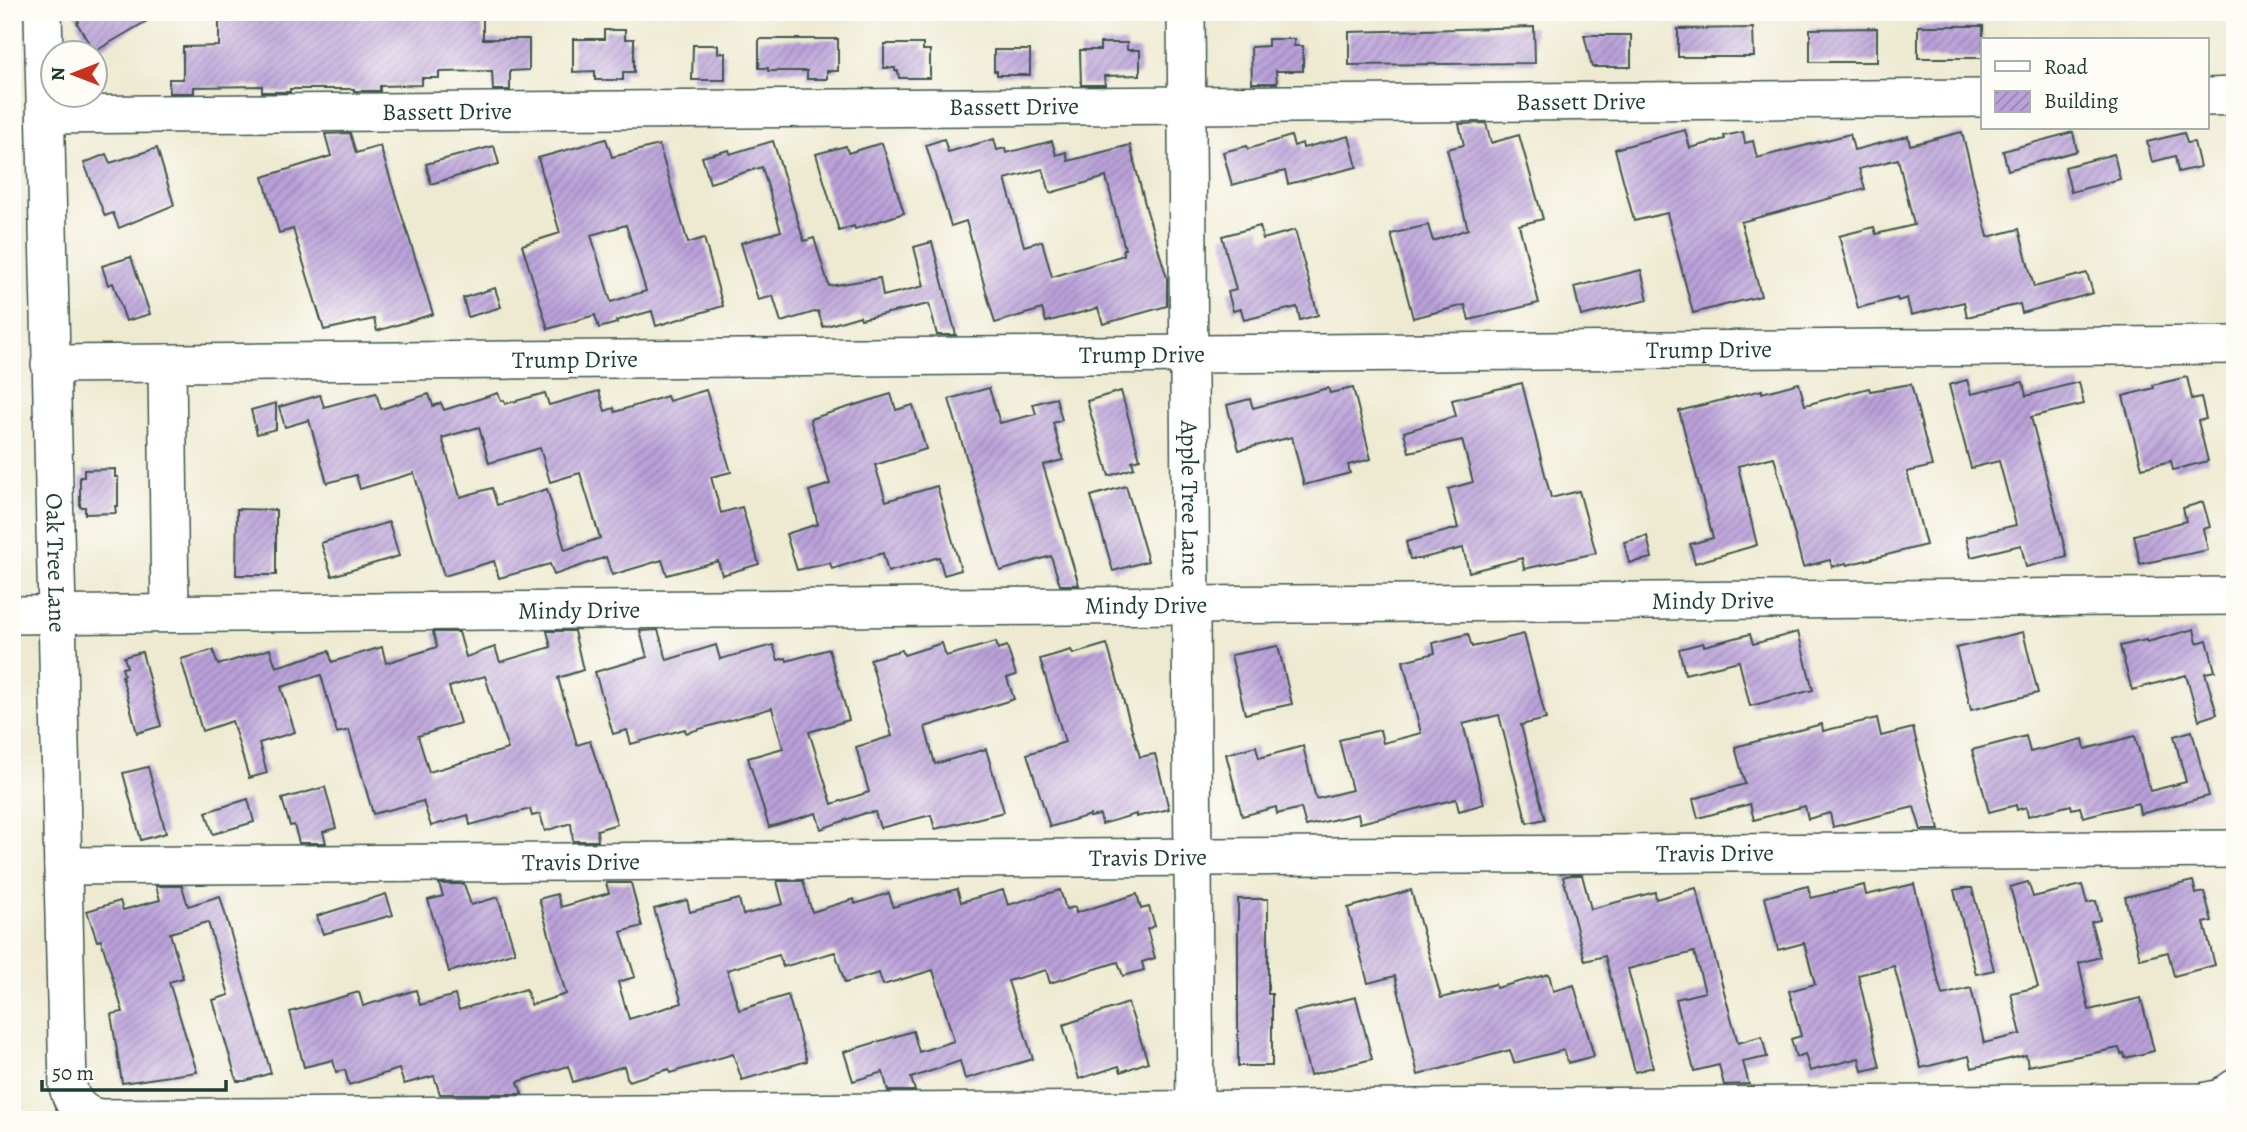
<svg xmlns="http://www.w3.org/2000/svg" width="2247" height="1132" font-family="Alegreya,serif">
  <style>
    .building { fill: url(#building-hatch); fill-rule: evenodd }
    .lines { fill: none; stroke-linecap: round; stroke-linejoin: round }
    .minor-casing { stroke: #3e574c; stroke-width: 40 }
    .minor { stroke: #fff; stroke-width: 37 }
    .labels { text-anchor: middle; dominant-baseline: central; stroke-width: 5; stroke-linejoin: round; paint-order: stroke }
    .street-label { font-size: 24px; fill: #1f3d34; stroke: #fdfcf7 }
  </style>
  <defs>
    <pattern id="building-hatch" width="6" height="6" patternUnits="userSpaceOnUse" patternTransform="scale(1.75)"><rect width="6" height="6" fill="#baa1d9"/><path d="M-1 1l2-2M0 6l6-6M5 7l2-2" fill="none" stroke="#9784b1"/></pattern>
  </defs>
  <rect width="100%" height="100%" fill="#fdfcf7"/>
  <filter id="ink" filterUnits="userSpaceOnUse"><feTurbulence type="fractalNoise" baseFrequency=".0143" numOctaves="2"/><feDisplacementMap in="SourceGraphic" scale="14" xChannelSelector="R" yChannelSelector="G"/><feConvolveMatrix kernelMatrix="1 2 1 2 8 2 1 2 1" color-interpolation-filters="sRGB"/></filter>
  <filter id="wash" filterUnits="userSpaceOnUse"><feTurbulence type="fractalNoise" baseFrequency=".00686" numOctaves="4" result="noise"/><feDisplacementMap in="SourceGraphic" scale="28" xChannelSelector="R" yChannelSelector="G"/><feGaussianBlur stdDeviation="1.57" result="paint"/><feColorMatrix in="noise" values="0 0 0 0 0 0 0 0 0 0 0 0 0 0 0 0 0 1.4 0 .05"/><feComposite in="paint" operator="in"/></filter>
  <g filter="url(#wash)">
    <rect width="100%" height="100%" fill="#eeead2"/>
    <g id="blocks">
      <g class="building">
        <path d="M73,12H162L94,52L77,23L79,22Z"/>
        <path d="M219,12H483V39H529V70L510,71V90H493L492,71L439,72V78H422V85L380,86V91H354V89H290V92H262V86L194,87V93H169V79H183V47L219,46Z"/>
        <rect x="1918" y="26" width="65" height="32"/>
        <path d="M1534,27L1535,63L1349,65V32Z"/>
        <path d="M1753,28L1754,57H1678V29Z"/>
        <path d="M1877,28V62H1810V29Z"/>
        <path d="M604,30H625V39H634V72H623V80H595V71L573,72V39H604Z"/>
        <path d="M1584,35H1631V67H1592Z"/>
        <path d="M759,39H838V71H827V79H807V71H768V68H759Z"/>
        <path d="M1268,39H1294V46H1303V71H1276L1277,83H1252L1251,47L1268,46Z"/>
        <path d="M1100,43H1127V50H1140V75L1104,76L1105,85H1081L1080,50H1100Z"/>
        <path d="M884,44H923V50H930V78H899L898,71H895V68H884Z"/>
        <path d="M693,45H718V53H725V80H692Z"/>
        <path d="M994,50H1030V75H997V71H994Z"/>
        <path d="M1486,123L1491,143L1519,135L1543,219L1519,225L1539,303L1469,320L1465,305L1413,318L1391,234L1428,225L1433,241L1468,229L1447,149L1464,145L1459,124Z"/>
        <path d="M1685,130L1690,148L1725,139L1724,136L1743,132L1745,143L1753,141L1757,158L1850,134L1854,150L1908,136L1910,145L1962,132L1988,237L2019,229L2034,287L2087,273L2093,293L2022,313L2020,304L1967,317L1964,302L1911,315L1907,298L1898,301L1897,298L1858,308L1839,236L1874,227L1876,234L1914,225L1898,159L1859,169L1865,189L1741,222L1761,296L1693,313L1667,213L1634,221L1615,149Z"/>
        <path d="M2073,132L2077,151L2008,170L2003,151Z"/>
        <path d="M350,133L356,153L380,146L433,314L377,331L374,319L324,330L293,229L279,233L263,177L331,156L325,134Z"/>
        <path d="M2184,133L2187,143L2194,142L2200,167L2178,172L2175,156L2152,162L2147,142Z"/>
        <path d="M1291,136L1294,146L1302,143L1303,148L1349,136L1357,167L1288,184L1285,171L1232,185L1223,152L1247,146L1248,149Z"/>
        <path d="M606,139L612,157L659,145L688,243L704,238L723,306L656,326L652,311L616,321L617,323L599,328L595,315L548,329L522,245L560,233L538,158ZM626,225L646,291L611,302L591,235Z"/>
        <path d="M944,139L948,152L994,139L997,150L1005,148L1006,153L1052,141L1056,155L1066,152L1068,161L1130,145L1146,208L1167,278V306L1103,324L1098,308L1046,322L1042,309L995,323L966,221L951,226L926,145ZM1043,169L1050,193L1106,177L1125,249H1123L1124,255L1052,277L1042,241L1024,246L1005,179Z"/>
        <path d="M773,141L804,241L814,238L829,286L880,278L883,296L924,286L914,247L932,242L956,335H937L929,304L861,319L860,316L823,327L818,311L781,322L773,296L758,300L741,243L781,231L762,167L710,183L702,157L729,150L730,154Z"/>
        <path d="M882,143L904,213L855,229L854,226L839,231L816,154L846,146L848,153Z"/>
        <path d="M494,146L499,164L431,184L426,164Z"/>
        <path d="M157,148L174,205L119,228L113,213L105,216L84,163L106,154L110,163Z"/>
        <path d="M2114,154L2120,179L2071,192L2065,167Z"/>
        <path d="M1260,226L1263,239L1295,230L1318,315L1300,320L1297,307L1244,320L1241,309L1233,311L1228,292L1236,290L1222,236Z"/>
        <path d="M131,257L150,314L126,321L113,283L108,285L102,266Z"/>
        <path d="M1641,270L1648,300L1581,316L1574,287Z"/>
        <path d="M495,288L501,307L468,317L463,298Z"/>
        <path d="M2187,377L2192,399L2201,397L2206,419L2198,421L2208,461L2173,470L2171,461L2142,468L2123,396L2154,388L2153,385Z"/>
        <path d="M1967,380L1971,394L2023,382L2026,396L2079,382L2084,404L2031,417L2067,557L2026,567L2021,545L1971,557L1966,537L2016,525L1999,461L1971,468L1949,385Z"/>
        <path d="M1522,383L1551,498L1579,491L1596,553L1524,569L1522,558L1469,572L1463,548L1419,559H1410L1406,542L1458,528L1448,489L1473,482L1462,440L1409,452L1404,432L1456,416L1452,400Z"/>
        <path d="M1799,383L1805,405L1869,388L1870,391L1911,384L1932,466L1907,472L1926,545L1847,565L1846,563L1832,567L1830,560L1803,567L1774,457L1738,466L1757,545L1695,563L1690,544L1713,538L1679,411L1762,390V393Z"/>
        <path d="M989,388L1000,423L1036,414L1033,404L1056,398L1062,420L1053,423L1063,460L1043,465L1079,585H1060L1051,556L1000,571L949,399Z"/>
        <path d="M1328,388L1330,393L1353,388L1371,459L1348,465L1350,473L1304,485L1292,437L1239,450L1227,405L1250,399L1253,408Z"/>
        <path d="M706,390L731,472L711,477L721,513L742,507L759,564L722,575L718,561L667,575L662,560L612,575L606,557L554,575L550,564L499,578L494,561L444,576L414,473L360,489L356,475L327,483L309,420L285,427L279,407L320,395L324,407L376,393L381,409L429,394L433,406L441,403L444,410L498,393L501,401L504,400L505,404L545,393L549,405L599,391L605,411L614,408L615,412L667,396L669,401ZM479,427L489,463L540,448L550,482L580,473L600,538L565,550L547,489L497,505L492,488L460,497L442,438Z"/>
        <path d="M1121,391L1140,459L1132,461L1134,468L1109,476L1087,401Z"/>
        <path d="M891,394L896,410L913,405L926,449L875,465L886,501L937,486L961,570L944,575L939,557L888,572L883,553L832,569L830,563L797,570L786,534L818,524L809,491L830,484L810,419Z"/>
        <path d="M276,403V429L257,434L251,410Z"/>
        <path d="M115,469V477H118V506H115L116,513L85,514V507H80V477H84V470Z"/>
        <path d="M1126,486L1148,561L1113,571L1091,496Z"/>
        <path d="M2203,502L2210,527L2203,529L2208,550L2140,564L2134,535L2186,521L2183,508Z"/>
        <path d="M237,509L276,510V575H236Z"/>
        <path d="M389,522L399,556L332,576L321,543Z"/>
        <path d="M1647,536L1652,558L1629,563L1624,542Z"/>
        <path d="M2194,629L2197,643L2207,640L2215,671L2205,673L2217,714L2199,720L2186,675L2132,690L2120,646L2146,640L2147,642Z"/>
        <path d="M658,630L667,660L716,645L720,659L773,645L778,660L786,658L787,661L829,649L849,720L809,732L832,804L869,792L856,747L892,736L870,659L902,650L904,655L942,643L946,656L996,642L998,649L1007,646L1016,675L1007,678L1014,699L925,727L935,764L986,749L1004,812L935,829L931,815L880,828L875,812L865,813L821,829L816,813L769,827L748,758L783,748L772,708L686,733L685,729L631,744L627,730L613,734L595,672L647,657L640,631Z"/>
        <path d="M547,631H574L583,670L558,678L577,745L590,741L617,824L597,830L598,841H573L571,823L545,831L540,814L532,816L530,809L470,825L468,815L431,826L423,801L373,814L349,730L337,733L321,675L281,687L295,732L259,743L267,773L249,778L232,721L202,731L181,659L213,650L218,665L270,649L276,667L329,651L332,662L382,647L386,663L437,647L433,632H459L466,657L495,647L500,662L551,647ZM485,676L508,749L429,772L418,736L460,723L449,687Z"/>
        <path d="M1798,632L1813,690L1750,706L1739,661L1685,674L1679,649L1703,643L1704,646L1750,634L1753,644Z"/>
        <path d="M2023,632L2038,693L1971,710L1956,648Z"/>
        <path d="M1468,634L1472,647L1524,634L1546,719L1521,725L1545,819L1527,823L1499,715L1463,724L1484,804L1459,811L1456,799L1360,823L1358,814L1306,826L1301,808L1277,814L1276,807L1242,816L1226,754L1256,746L1259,758L1303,746L1316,799L1352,790L1339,740L1380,730L1383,743L1421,733L1403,661L1435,653L1433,643Z"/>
        <path d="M1107,644L1140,757L1155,754L1169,809L1136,817V814L1102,824L1100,815L1090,817V815L1050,827L1027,754L1065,742L1040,659L1071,650L1073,654Z"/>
        <path d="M1278,646L1292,704L1245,714L1231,655Z"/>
        <path d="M142,652L161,726L137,733L122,676L124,675L122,668L127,667L124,657Z"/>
        <path d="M1877,718L1881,736L1913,728L1939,830H1921L1914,807L1833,827L1830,813L1808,819L1805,806L1754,820L1750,804L1698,818L1693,799L1745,784L1735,747L1822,724L1823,731Z"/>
        <path d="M2192,731L2209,796L2140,814L2138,803L2083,817L2080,807L2072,809L2071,805L2028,816L2026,807L2017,810L2016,805L1989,812L1972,750L2026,736L2030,752L2083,739L2085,749L2135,736L2150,791L2186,782L2174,736Z"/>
        <path d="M148,767L166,833L141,840L123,773Z"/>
        <path d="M325,787L336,828L323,832L326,843H299L294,825L290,826L282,799Z"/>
        <path d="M248,799L254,822L213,834L206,812Z"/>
        <path d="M1571,875H1582L1591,909L1655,892L1656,899L1696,888L1738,1043L1762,1036L1767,1057L1743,1062L1749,1084L1724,1085L1719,1065L1694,1071L1676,999L1705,992L1694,952L1628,969L1653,1067L1635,1072L1605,956L1585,961L1563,877Z"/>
        <path d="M777,881H803L812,912L854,899L855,904L889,893L893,907L957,889L961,902L1003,890L1008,905L1060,890L1066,909L1075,907L1076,913L1137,894L1141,909L1149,907L1155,926L1147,929L1155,958L1142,962L1144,970L1123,976L1118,962L1050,983L1046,970L1008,981L1033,1059L965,1079L960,1061L911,1078L915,1091H888L883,1072L853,1081L844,1052L913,1031L919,1052L954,1041L933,970L883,985L879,973L845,983L835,952L783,967L779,955L727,970L739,1010L788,995L807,1061L742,1080L733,1054L670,1073L669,1069L628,1081L624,1066L573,1082L568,1066L518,1082L522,1094H440L434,1076L404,1084L399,1069L349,1085L345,1070L336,1072L333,1060L304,1067L290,1012L359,992L363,1006L416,990L420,1005L455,995L459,1010L526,989L531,1005L566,994L539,899L557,894L561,907L609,893L606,883H631L642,926L621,932L635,977L618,982L629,1019L682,1003L654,909L687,900L690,912L739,899L743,915L783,904Z"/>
        <path d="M2193,881L2196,894L2204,892L2212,921L2204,923L2215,965L2174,976L2168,952L2140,959L2125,897Z"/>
        <path d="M2028,882L2033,897L2082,885L2087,903L2096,901L2100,920L2091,922L2100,957L2079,963L2089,1010L2141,998L2154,1051L2125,1058L2124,1053L2121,1054L2119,1048L2028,1066L2026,1055L1972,1068L1969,1056L1921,1068L1894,966L1858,975L1880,1067L1862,1071L1859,1058L1810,1071L1805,1054L1796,1057L1791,1039L1801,1036L1789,991L1815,984L1804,943L1778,950L1765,897L1808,886L1811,898L1864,885L1866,895L1914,884L1942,995L1971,988L1984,1043L2021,1034L2011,993L2038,987L2010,887Z"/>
        <path d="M439,884H464L471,905L498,897L515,952L449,972L428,900L443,896Z"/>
        <path d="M156,886H182L188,906L220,896L271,1073L245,1081H237L213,1000L229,995L208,922L170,933L183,978L169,982L197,1072L122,1083L111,1014L123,1012L101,940L97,941L87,911L120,901L123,910L160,900Z"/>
        <path d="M1964,888H1972L1994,970L1976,974L1954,890Z"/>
        <path d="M1411,890L1441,998L1495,984L1496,988L1549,974L1553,991L1574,985L1594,1056L1568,1063L1564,1050L1514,1063L1510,1050L1418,1075L1395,976L1368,983L1348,908Z"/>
        <path d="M386,894L393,915L323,934L317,916Z"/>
        <path d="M1238,899H1268V994H1272V1066H1238Z"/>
        <path d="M1356,997L1372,1059L1310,1075L1294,1012Z"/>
        <path d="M1128,1003L1148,1062L1121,1072L1119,1066L1079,1079L1063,1025Z"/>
      </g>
    </g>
  </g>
  <g filter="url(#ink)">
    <use href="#blocks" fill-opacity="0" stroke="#3e574c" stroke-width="2"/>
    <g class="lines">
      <g class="minor-casing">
        <g id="minor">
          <path id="s1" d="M43,12L68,1087C72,1104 82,1114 99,1118L2202,1102L2221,1098L2235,1088"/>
          <path id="s2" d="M1186,12L1195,1110"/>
          <path d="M2207,97L2235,96"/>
          <path id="s3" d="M46,115L1983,98"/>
          <path d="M167,363L170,613"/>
          <path id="s4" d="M50,364L2235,345"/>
          <path id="s5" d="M12,615L2235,596"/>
          <path id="s6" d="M63,866L2235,849"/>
        </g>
      </g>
      <use href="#minor" class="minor"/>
    </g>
  </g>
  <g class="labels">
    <g class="street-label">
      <text stroke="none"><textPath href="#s3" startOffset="1535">Bassett Drive</textPath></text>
      <text stroke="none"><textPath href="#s3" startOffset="968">Bassett Drive</textPath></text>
      <text stroke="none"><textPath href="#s3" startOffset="401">Bassett Drive</textPath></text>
      <text stroke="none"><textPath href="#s4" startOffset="1659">Trump Drive</textPath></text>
      <text stroke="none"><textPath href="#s4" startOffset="1092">Trump Drive</textPath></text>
      <text stroke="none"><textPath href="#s4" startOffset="525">Trump Drive</textPath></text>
      <text stroke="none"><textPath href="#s2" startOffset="486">Apple Tree Lane</textPath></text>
      <text stroke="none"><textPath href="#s1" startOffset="551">Oak Tree Lane</textPath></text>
      <text stroke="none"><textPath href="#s5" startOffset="1701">Mindy Drive</textPath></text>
      <text stroke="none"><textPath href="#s5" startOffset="1134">Mindy Drive</textPath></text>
      <text stroke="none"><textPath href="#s5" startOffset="567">Mindy Drive</textPath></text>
      <text stroke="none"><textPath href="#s6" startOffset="1652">Travis Drive</textPath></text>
      <text stroke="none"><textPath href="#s6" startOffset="1085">Travis Drive</textPath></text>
      <text stroke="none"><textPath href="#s6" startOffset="518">Travis Drive</textPath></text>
    </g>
  </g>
  <rect width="2247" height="1132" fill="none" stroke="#fdfcf7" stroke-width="42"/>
  <rect x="1981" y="38" width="228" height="91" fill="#fdfcf7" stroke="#a4b0a9" stroke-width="2"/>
  <rect x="1995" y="61" width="35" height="10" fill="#ffffff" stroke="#a4b0a9" stroke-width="2"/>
  <text x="2044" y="74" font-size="21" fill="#1f3d34">Road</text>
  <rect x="1995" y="91" width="35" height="21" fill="url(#building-hatch)" stroke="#a4b0a9" stroke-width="2"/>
  <text x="2044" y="108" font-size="21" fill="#1f3d34">Building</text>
  <g transform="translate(74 74) rotate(270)"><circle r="33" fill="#fdfcf7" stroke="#a4b0a9" stroke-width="2"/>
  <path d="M0-5L12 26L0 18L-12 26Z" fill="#c8321e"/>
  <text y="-10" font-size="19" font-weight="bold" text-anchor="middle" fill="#1f3d34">N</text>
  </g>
  <path d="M42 1080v10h184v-10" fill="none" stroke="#1f3d34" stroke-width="3.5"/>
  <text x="52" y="1080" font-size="21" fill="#1f3d34" stroke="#fdfcf7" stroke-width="5" paint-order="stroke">50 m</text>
</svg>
